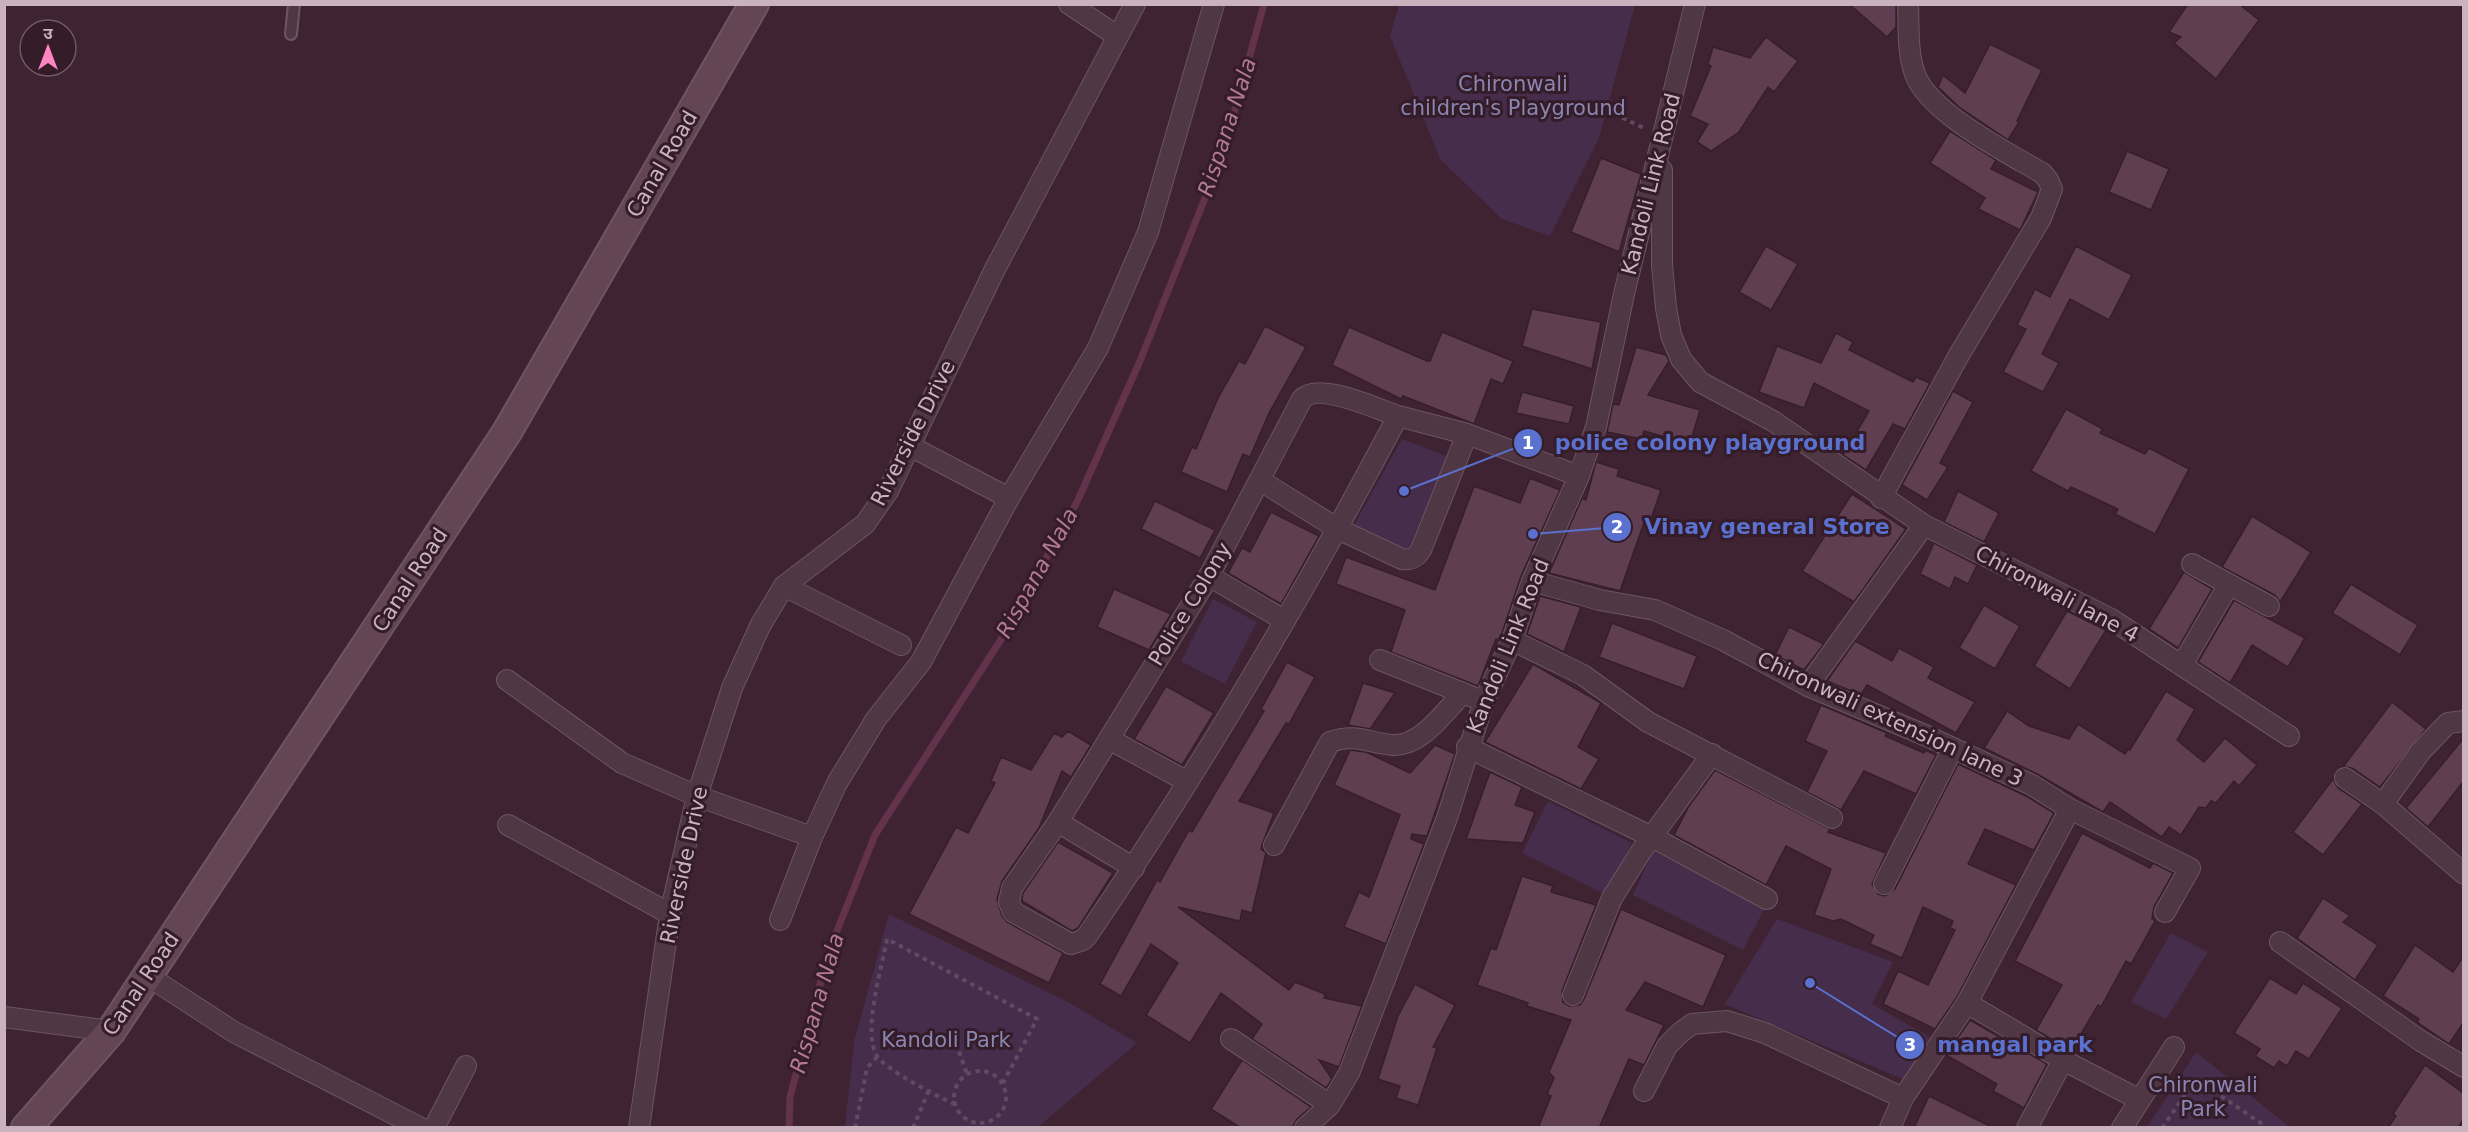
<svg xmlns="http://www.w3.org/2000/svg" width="2468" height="1132" font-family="'DejaVu Sans','Noto Sans Devanagari',sans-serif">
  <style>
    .green { fill: #452d4b }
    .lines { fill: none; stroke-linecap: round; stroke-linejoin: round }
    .stream { stroke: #63324d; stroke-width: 7 }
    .building { fill: #603e51; stroke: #361e2b; stroke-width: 1.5 }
    .lane-casing { stroke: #6d5562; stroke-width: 14 }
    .street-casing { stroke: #6d5562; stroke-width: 22 }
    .secondary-casing { stroke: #6d5562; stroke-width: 32 }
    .path { stroke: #624a62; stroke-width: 4; stroke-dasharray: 4.5 4.5; stroke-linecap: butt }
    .lane { stroke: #4f3744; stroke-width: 10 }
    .street { stroke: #4f3744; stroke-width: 20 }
    .secondary { stroke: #634554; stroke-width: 28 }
    .labels { text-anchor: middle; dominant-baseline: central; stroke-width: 6; stroke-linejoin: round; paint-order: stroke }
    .park-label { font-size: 21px; fill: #8a86b1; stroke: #341c29 }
    .street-label { font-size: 21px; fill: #cab3bf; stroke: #341c29 }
    .water-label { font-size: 22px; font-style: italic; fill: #b3799a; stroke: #341c29 }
    .leader { fill: none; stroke: #5a71cf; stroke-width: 2 }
    .callout-dot { fill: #5a71cf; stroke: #341c29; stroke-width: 2 }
    .mark-label { font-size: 18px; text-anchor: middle; font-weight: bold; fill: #fff }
    .callout-label { font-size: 22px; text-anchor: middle; font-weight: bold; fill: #5a71cf; stroke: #341c29; stroke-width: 6; stroke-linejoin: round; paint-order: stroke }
  </style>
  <rect width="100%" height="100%" fill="#3f2333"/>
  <g class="green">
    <path d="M1399,5H1635L1599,138L1550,236L1502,219L1440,159L1390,36Z"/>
    <path d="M1402,439L1449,457L1414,552L1354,525Z"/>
    <path d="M1213,599L1257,622L1225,684L1181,661Z"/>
    <path d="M1548,801L1632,843L1606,895L1522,853Z"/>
    <path d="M1653,851L1765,908L1743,950L1633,895Z"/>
    <path d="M889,914L1070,1003L1137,1043L1038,1127H845L854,1042Z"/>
    <path d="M1777,919L1893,962L1872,1004L1930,1037L1905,1080L1725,1004Z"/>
    <path d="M2171,933L2208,952L2166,1019L2131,1002Z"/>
    <path d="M2196,1052L2290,1127H2147Z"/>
  </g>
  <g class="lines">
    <path class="stream" d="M789,1128L790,1097L829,951L875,835L1000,641L1077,502L1140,361L1223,153L1264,4"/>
  </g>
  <g class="building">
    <path d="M1849,4H1896V27L1887,37Z"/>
    <path d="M2188,4H2239L2259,20L2216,79L2174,43L2181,37L2169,32Z"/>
    <path d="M1766,37L1798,61L1774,92L1768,87L1739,132L1711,151L1697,142L1708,124L1690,116L1711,66L1708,64L1713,47L1750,58Z"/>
    <path d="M1990,44L2042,70L2017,121L2019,122L2008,140L1959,107L1938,87L1943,75L1965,93Z"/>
    <path d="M1950,131L1996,160L1991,169L2038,192L2020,230L1978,209L1985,198L1930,163Z"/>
    <path d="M2127,151L2169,169L2151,210L2109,192Z"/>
    <path d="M1601,158L1641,174L1619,252L1571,232Z"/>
    <path d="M1766,246L1798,264L1771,310L1739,292Z"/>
    <path d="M2076,246L2132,275L2109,320L2070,299L2042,354L2059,363L2043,392L2003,372L2026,329L2017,325L2035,289L2050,297Z"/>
    <path d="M1532,309L1601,322L1592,369L1522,346Z"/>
    <path d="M1265,326L1306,347L1269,413L1250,457L1243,454L1227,492L1181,472L1192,447L1196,449L1218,398L1239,361L1245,364Z"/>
    <path d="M1349,327L1427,361H1430L1442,332L1513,361L1503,384L1491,379L1474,424L1403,396L1401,399L1332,365Z"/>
    <path d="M1836,333L1853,342L1849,350L1913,382L1916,377L1930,383L1905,429L1893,424L1866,470L1843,455L1869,411L1814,383L1804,408L1759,392L1777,346L1821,363Z"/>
    <path d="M1636,347L1666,355L1669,361L1648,395L1700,410L1690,444L1644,431L1642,439L1607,432L1613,404L1619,405Z"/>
    <path d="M1953,391L1973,402L1940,463L1948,467L1927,500L1902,485Z"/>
    <path d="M1522,392L1574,406L1569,424L1516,413Z"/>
    <path d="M2066,409L2103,429L2100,433L2145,454L2149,448L2189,469L2155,534L2115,514L2118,509L2071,487L2068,491L2031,471Z"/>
    <path d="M1596,462L1619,469L1617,476L1661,490L1650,522L1645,520L1620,591L1549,573L1582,498L1586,500Z"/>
    <path d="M1530,478L1560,490L1521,576L1501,636L1499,640L1496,639L1478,686L1391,652L1405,610L1336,584L1346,557L1435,590L1474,486L1520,503Z"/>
    <path d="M1958,491L1999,513L1984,542L1944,522Z"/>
    <path d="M1852,494L1906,529L1854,602L1802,571Z"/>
    <path d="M1155,501L1215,530L1200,558L1141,529Z"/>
    <path d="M1271,512L1319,536L1281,604L1228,573L1242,548L1250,552Z"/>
    <path d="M2252,516L2311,552L2280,602L2275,595L2222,567Z"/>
    <path d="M1934,543L1977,565L1968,584L1955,577L1950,589L1920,574Z"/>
    <path d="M2184,572L2212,589L2178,648L2149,629Z"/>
    <path d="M2351,584L2418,625L2400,655L2332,613Z"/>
    <path d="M1114,589L1171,614L1149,650L1097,627Z"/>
    <path d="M1540,596L1581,607L1564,652L1527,634Z"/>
    <path d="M2234,600L2305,638L2288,667L2252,645L2230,683L2198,662Z"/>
    <path d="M1984,605L2020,626L1995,669L1959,648Z"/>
    <path d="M2067,611L2106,630L2070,689L2034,666Z"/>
    <path d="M1612,623L1697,656L1684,689L1599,657Z"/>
    <path d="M1789,627L1824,644L1804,670L1775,655Z"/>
    <path d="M1855,641L1892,661L1899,648L1934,667L1928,678L1975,702L1956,733L1867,685L1861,695L1827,681Z"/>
    <path d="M1287,662L1315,677L1289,724L1286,723L1239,801L1274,813L1262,845L1261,849L1266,853L1252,913L1242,910L1240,921L1178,907L1289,990L1295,982L1325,994L1324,998L1362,1006L1339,1067L1319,1060L1332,1079L1326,1088L1252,1039L1262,1024L1221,993L1190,1043L1146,1015L1178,963L1151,944L1121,996L1100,984L1157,880L1160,882L1189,830L1192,832L1264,711L1261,709Z"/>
    <path d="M1533,664L1601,703L1578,747L1599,759L1581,789L1485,742Z"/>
    <path d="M1363,683L1395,693L1370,729L1348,725Z"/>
    <path d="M1166,686L1214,713L1182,765L1134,739Z"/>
    <path d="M2166,691L2195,709L2177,740L2204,762L2225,738L2257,765L2239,786L2234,781L2216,803L2211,801L2206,808L2199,807L2181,835L2169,827L2162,837L2110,802L2103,812L2037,774L1984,748L2007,711L2029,726L2069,739L2078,724L2125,754L2128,749L2130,750Z"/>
    <path d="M2392,702L2426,729L2380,787L2352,768L2343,767Z"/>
    <path d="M1821,705L1887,733L1885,736L1924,753L1925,750L1936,755L1916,794L1864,771L1841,810L1807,792L1827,751L1805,741Z"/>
    <path d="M1068,731L1091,745L1071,777L1062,771L1039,828L1002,881L997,899L1002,916L1007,922L1063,953L1049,983L909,914L956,827L968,833L995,783L991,781L1001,757L1031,770L1054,733L1062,737Z"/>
    <path d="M2463,739V782L2428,827L2406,808Z"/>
    <path d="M1435,745L1455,754L1427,836L1412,834L1411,839L1424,844L1386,944L1344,927L1359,892L1369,897L1400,815L1334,785L1350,750L1366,752L1410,773Z"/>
    <path d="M1958,764L2026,796L2054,813L2034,850L1985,829L1968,864L2016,885L1957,997L1935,1029L1883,1004L1898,971L1928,985L1955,930L1950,928L1953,921L1923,907L1902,958L1870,944L1874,935L1841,919L1833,921L1814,915L1831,869L1786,846L1766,885L1674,835L1689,806L1715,770L1830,829L1828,832L1886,853L1872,884L1878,894L1885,896L1895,889Z"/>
    <path d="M1490,772L1522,787L1515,805L1535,812L1523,843L1466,839Z"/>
    <path d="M2333,779L2338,788L2362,804L2323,855L2293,832Z"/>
    <path d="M2082,833L2150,868L2153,863L2173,873L2154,907L2152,919L2155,921L2131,964L2126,961L2101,1007L2098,1005L2071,1051L2036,1030L2062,985L2015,961Z"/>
    <path d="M1058,842L1113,873L1078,928L1072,931L1022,901L1023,893Z"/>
    <path d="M1522,876L1553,886L1551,892L1596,905L1562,991L1563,1002L1569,1006L1580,1005L1584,999L1621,909L1726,955L1703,1007L1645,982L1626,1010L1664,1025L1644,1065L1629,1059L1599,1128H1538L1551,1096L1547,1094L1554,1078L1549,1072L1571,1020L1527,1006L1528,1003L1477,985L1491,948L1496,950Z"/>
    <path d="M2323,898L2350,916L2343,922L2378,945L2355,980L2297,938Z"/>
    <path d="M2415,945L2453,972L2463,957V1023L2449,1044L2417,1022L2419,1019L2383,996Z"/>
    <path d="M2270,978L2296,994L2303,983L2342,1008L2309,1059L2296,1051L2287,1066L2279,1061L2274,1068L2255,1056L2260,1049L2234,1033Z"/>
    <path d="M1415,984L1455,1005L1433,1047L1437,1048L1418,1105L1396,1098L1400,1086L1378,1079L1398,1016Z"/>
    <path d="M1970,1020L2047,1064L2024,1108L1993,1091L1997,1084L1946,1055Z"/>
    <path d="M1242,1060L1311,1107L1297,1119L1292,1128H1241L1211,1109Z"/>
    <path d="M2425,1065L2463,1093V1120L2458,1128H2388L2396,1116L2393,1114Z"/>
    <path d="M1929,1096L1994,1128H1914Z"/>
  </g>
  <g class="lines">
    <g class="lane-casing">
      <path id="lane" d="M291,34L294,4"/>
    </g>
    <g class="street-casing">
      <g id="street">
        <path d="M1069,4L1117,36"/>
        <path d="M1662,170V265L1666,308L1671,335L1681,359L1700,382L1773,421L1924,525L2111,619L2289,736"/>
        <path d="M1398,416C1377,409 1318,381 1302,399L1209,576L1058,822L1012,888L1009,902L1013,912L1071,944L1083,940L1087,936C1201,769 1304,594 1398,416L1467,434L1579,476"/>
        <path d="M908,445L1009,498"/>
        <path d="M1261,481L1338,529L1402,559C1411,560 1416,558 1421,550L1467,434"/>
        <path d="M1881,498L1959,355L2041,218L2052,189L2048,180L2042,173C2006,152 1928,112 1915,74C1907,52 1909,27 1908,4"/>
        <path d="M2192,564L2269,606"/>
        <path d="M1209,576L1284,620"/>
        <path d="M1532,581L1600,600L1655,610L1723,640L1808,686L1927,736L2032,785L2070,809L2190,868L2165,912"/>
        <path d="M784,586L901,645"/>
        <path d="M1512,640L1583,675L1648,722L1832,818"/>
        <path d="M1380,660L1473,697"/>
        <path d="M2182,665L2228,586"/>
        <path d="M507,680L622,763L697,796L812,837L780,920"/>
        <path d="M1808,686L1924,525"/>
        <path d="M1109,739L1188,782"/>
        <path d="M1467,747L1652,837L1767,899"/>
        <path d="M2345,778L2383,804L2464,874"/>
        <path d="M2383,804L2421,751L2448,723L2464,721"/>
        <path d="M1058,822L1134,868"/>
        <path d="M508,825L670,914"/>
        <path d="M812,837L837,783L876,719L921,662L1009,498L1098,348L1148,232L1214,4"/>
        <path d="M1274,845L1330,742C1357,733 1368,743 1393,745C1422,746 1445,711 1463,693"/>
        <path d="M1884,884L1953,748"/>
        <path d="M2280,942L2421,1041L2464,1067"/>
        <path d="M148,976L234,1032L421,1128"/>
        <path d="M1573,995L1612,898L1642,850L1712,754"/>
        <path d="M1967,1003L2063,1060L2027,1128"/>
        <path d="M4,1017L111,1031"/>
        <path d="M1231,1039L1330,1105"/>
        <path d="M2063,1060L2140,1100"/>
        <path d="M1644,1091L1667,1046L1680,1033L1692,1024L1727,1021L1765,1033L1903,1098L1890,1128"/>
        <path d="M1903,1098L1967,1003L2070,809"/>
        <path d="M434,1128L466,1066"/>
        <path d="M639,1128L670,914L697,796L732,688L760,626L784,586L865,524L888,491L995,269L1135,4"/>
        <path d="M1305,1128L1330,1105L1349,1073L1447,818L1484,701L1512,640L1532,581L1579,476L1596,427L1624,294L1695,4"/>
        <path d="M2122,1128L2174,1047"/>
      </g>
    </g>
    <g class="secondary-casing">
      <path id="secondary" d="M26,1128L111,1031L507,432L754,4"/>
    </g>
    <g class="path">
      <path d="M1606,110L1646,129"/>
      <path d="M956,1043L967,1074"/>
      <circle cx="980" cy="1097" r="26"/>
      <path d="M955,1104C938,1097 886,1070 877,1056C862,1032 882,967 887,939L1037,1019L1003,1083"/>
      <path d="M855,1128L867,1068L877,1057"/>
      <path d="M913,1128L928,1092"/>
      <path d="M2162,1128L2196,1079L2265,1126L2263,1128"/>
    </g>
    <use href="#lane" class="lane"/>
    <use href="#street" class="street"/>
    <use href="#secondary" class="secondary"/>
  </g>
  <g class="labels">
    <g class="park-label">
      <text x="1513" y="84">Chironwali<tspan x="1513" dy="24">children's Playground</tspan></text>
      <text x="946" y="1040">Kandoli Park</text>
      <text x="2203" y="1085">Chironwali<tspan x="2203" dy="24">Park</tspan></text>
    </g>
    <g class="street-label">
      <text transform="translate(662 164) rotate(-60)">Canal Road</text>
      <text transform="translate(1651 184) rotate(-76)">Kandoli Link Road</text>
      <text transform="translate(913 433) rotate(-63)">Riverside Drive</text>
      <text transform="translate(410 580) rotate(-57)">Canal Road</text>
      <text transform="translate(2057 594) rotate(28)">Chironwali lane 4</text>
      <text transform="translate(1190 604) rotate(-59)">Police Colony</text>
      <text transform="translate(1508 646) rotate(-68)">Kandoli Link Road</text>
      <text transform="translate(1890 719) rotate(25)">Chironwali extension lane 3</text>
      <text transform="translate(684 865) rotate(-78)">Riverside Drive</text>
      <text transform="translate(141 984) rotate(-56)">Canal Road</text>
    </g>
    <g class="water-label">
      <text transform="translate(1227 127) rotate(-72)">Rispana Nala</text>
      <text transform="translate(1037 573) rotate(-61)">Rispana Nala</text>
      <text transform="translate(817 1003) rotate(-74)">Rispana Nala</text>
    </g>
  </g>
  <path class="leader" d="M1404 491L1528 443M1533 534L1617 527M1810 983L1910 1045"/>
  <g class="callout-dot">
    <circle cx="1404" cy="491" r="6"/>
    <circle cx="1533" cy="534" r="6"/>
    <circle cx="1810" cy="983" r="6"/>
    <circle cx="1528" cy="443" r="15"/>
    <circle cx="1617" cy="527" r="15"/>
    <circle cx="1910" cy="1045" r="15"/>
  </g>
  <g class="mark-label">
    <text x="1528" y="449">1</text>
    <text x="1617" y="533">2</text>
    <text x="1910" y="1051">3</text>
  </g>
  <g class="callout-label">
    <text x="1710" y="450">police colony playground</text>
    <text x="1767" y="534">Vinay general Store</text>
    <text x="2015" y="1052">mangal park</text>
  </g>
  <rect width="2468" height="1132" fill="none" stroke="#cab3bf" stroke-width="12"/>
  <g transform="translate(48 48)"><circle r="28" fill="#341c29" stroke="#705865" stroke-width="1.5"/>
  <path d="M0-4.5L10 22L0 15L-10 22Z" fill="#fe84c4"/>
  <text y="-9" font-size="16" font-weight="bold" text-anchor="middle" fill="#cab3bf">उ</text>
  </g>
</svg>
